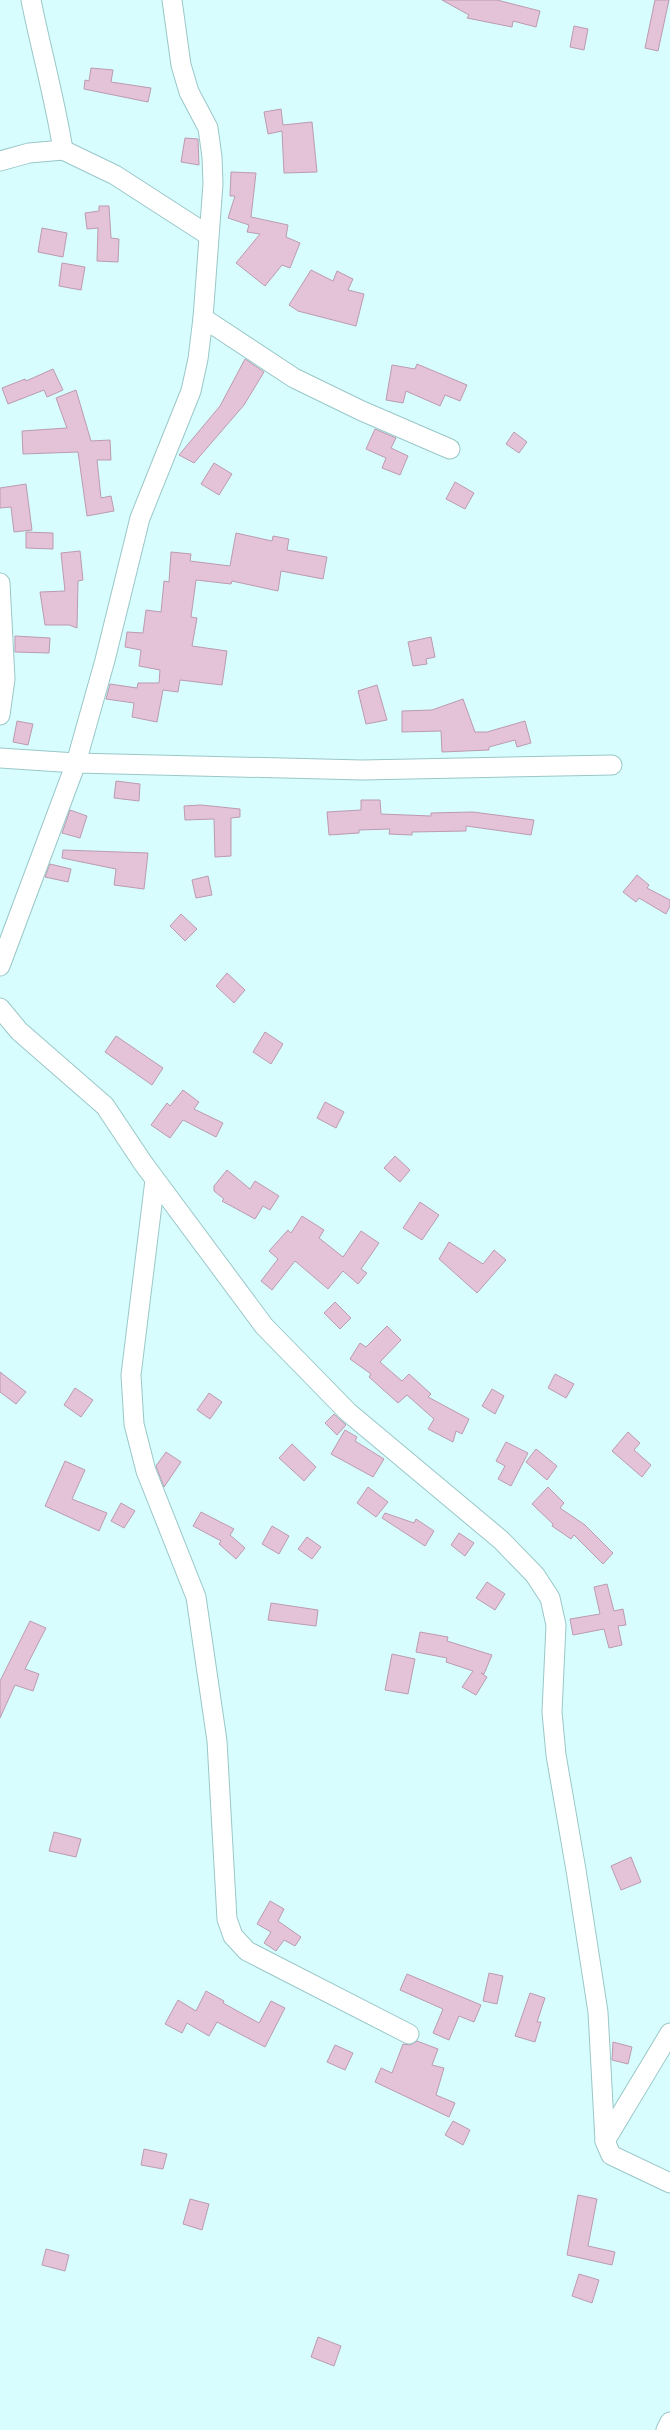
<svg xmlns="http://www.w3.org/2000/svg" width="670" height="2430" font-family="Figtree,sans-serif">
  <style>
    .building { fill: #e4c2d8; stroke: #bb9bb0 }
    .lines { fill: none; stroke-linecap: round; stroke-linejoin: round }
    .street-casing { stroke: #9ac7c8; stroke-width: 21 }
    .street { stroke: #fff; stroke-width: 19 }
  </style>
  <rect width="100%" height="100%" fill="#d8fdfe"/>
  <g class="building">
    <path d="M442,0H497L540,11L536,27L513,21L512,27L467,18L469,15Z"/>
    <path d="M655,0H669L658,51L645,48Z"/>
    <path d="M574,26L588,29L584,50L570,47Z"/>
    <path d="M91,68L113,70L111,82L151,88L148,102L84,89L85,80L89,81Z"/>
    <path d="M281,109L283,125L312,122L317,172L284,173L282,131L268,134L264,112Z"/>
    <path d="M185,138L198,139L199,165L181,162Z"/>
    <path d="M231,172L256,173L251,217L288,225L286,237L300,243L290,268L282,265L265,286L236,263L260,234L247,232L249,225L228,218L235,196H230Z"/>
    <path d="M99,206H109L111,238L119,239L118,262L97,261L98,228L87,229L85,213L99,211Z"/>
    <path d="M42,228L67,233L63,257L38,252Z"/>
    <path d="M62,263L85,267L81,290L59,286Z"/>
    <path d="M311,270L333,281L337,271L353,279L348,290L364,294L356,326L298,311L289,305Z"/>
    <path d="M245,359L264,372L244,405L194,463L179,455L220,406Z"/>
    <path d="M417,364L467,385L460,401L445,395L440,406L406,391L403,403L386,400L392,365L415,369Z"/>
    <path d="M53,369L63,390L47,397L44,390L8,404L2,388L25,379L26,381Z"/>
    <path d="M76,390L91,441L110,440L111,460H97L101,498L111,496L114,511L87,516L78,452L23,454L22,431L67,428L56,398Z"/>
    <path d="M375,429L396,438L391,448L408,456L400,475L382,468L386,458L366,449Z"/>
    <path d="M514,432L527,442L519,453L506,444Z"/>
    <path d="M214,463L232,474L219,495L201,484Z"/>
    <path d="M455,482L474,493L465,509L446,499Z"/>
    <path d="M26,484L32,530L14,532L11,507L0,508V488Z"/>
    <path d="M26,532L53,533V549L26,548Z"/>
    <path d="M236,533L272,541L273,536L289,539L287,550L327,557L323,579L281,571L278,591L232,581L231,584L196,580L191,617L197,618L192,646L227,651L222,685L180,680L178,692L163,690L157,722L132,717L134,703L106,699L110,684L137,688L138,683H159L160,670L139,666L141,650L125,647L127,632L143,633L146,610L161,612L164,581L169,582L171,552L191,554L190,561L230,566Z"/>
    <path d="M80,551L83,580L78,581L77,628L69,625H45L40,592L65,591L61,553Z"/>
    <path d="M15,636L50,638L49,653L15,652Z"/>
    <path d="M431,637L435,657L426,659L427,664L413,666L408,642Z"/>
    <path d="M377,685L387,720L366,724L358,691Z"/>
    <path d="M463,699L475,732H487L525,721L531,743L517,747L515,740L489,747V750L442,752L441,731L402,732V711L432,710Z"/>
    <path d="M17,721L33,724L28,745L13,742Z"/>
    <path d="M116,781L140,784L139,801L114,798Z"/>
    <path d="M361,800H380L381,814L431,816V813L473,812L534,820L531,835L466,826V831L412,832V835L389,834L390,829L359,830V833L329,835L327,812L361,810Z"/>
    <path d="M201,805L240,809V817L231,818V856L215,857L214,819L185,820L184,806Z"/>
    <path d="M70,810L87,816L80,838L62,833Z"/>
    <path d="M63,850L148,853L144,889L114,885L116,869L62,858Z"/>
    <path d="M50,864L71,869L68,882L45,877Z"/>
    <path d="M637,875L649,885L647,888L670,900V906L666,914L639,898L636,902L623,892Z"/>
    <path d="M208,876L212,895L196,898L192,880Z"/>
    <path d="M181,914L197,929L185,941L170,926Z"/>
    <path d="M227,973L245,990L234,1003L216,986Z"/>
    <path d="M265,1032L283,1044L271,1064L253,1052Z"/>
    <path d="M116,1036L163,1068L152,1085L105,1052Z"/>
    <path d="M183,1090L199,1102L194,1109L223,1123L216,1137L183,1120L170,1138L151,1125L167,1103L170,1106Z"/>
    <path d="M325,1102L344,1112L336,1128L317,1118Z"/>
    <path d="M395,1156L410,1170L400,1182L384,1168Z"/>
    <path d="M227,1170L250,1189L255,1181L279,1196L270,1210L263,1206L255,1219L222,1201L224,1199L214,1191V1186Z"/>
    <path d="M420,1202L439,1215L422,1240L403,1228Z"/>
    <path d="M302,1216L324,1230L319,1238L343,1257L361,1231L379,1243L361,1269L367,1273L358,1284L343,1271L328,1289L295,1261L272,1290L261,1281L278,1259L269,1251L288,1230L291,1233Z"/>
    <path d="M449,1242L483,1264L494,1250L506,1260L477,1293L439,1259Z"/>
    <path d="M335,1302L351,1318L340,1329L324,1313Z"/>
    <path d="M387,1326L401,1340L380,1362L402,1381L409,1374L431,1394L428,1397L469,1419L462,1434L456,1431L453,1442L428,1429L434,1419L407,1395L398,1403L369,1377L371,1374L350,1359L360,1343L366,1347Z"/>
    <path d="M0,1372L26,1392L16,1404L0,1392Z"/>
    <path d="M555,1374L574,1384L566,1398L548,1388Z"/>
    <path d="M75,1388L93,1400L81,1417L64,1405Z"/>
    <path d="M492,1389L504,1396L495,1414L482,1406Z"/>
    <path d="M209,1393L222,1402L210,1419L197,1410Z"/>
    <path d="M334,1414L346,1425L337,1435L325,1423Z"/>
    <path d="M345,1430L357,1437L355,1441L384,1459L373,1477L331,1454Z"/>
    <path d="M628,1432L640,1443L634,1450L651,1465L642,1477L612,1451Z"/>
    <path d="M506,1442L528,1453L511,1486L498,1479L505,1466L496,1461Z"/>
    <path d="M292,1444L316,1467L304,1481L279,1458Z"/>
    <path d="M536,1449L557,1466L547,1480L526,1462Z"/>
    <path d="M166,1452L181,1462L164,1487L156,1466Z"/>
    <path d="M65,1461L85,1470L72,1499L107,1513L99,1531L45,1506Z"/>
    <path d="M368,1487L388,1502L376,1517L357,1503Z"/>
    <path d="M548,1487L564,1503L560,1508L585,1525L613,1553L603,1564L574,1535L571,1539L552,1526L553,1524L532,1504Z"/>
    <path d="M121,1503L135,1511L124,1528L111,1521Z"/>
    <path d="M201,1512L234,1529L230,1535L245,1548L236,1559L219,1544L221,1541L193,1526Z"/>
    <path d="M385,1513L414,1523L416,1519L434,1531L425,1546L382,1518Z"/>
    <path d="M272,1526L289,1536L279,1554L262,1544Z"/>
    <path d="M459,1533L474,1543L465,1556L451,1545Z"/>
    <path d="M307,1537L321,1547L312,1559L298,1549Z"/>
    <path d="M487,1582L505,1594L495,1610L476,1598Z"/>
    <path d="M607,1584L614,1611L623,1609L626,1625L618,1626L622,1645L609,1648L604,1629L573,1635L570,1619L600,1614L594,1587Z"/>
    <path d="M271,1603L318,1610L316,1626L268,1620Z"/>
    <path d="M30,1621L46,1628L25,1669L39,1674L33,1691L15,1685L0,1718V1681Z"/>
    <path d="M420,1632L448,1637L447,1641L492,1655L484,1674L481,1673L487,1677L476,1695L462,1687L473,1671L446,1662L447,1658L416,1652Z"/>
    <path d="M392,1654L415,1659L408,1694L385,1690Z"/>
    <path d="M54,1832L81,1839L76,1857L49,1851Z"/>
    <path d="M631,1857L641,1882L621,1890L611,1866Z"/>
    <path d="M270,1901L284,1909L278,1921L301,1937L295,1946L284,1940L276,1951L264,1943L271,1932L257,1924Z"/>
    <path d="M489,1973L503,1976L497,2004L483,2001Z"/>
    <path d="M407,1974L481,2005L474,2022L459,2016L449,2040L433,2033L443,2009L400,1990Z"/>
    <path d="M206,1991L224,2001L223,2003L259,2023L271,2001L285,2008L265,2047L217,2022L209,2036L187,2023L182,2033L165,2024L178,2000L196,2011Z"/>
    <path d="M530,1993L545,1998L537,2022H541L535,2042L515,2036Z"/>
    <path d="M417,2041L438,2049L432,2065L444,2068L436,2095L455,2103L449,2117L375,2082L381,2068L392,2073L403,2044L410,2045Z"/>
    <path d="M613,2042L632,2047L628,2064L612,2060Z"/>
    <path d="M335,2045L353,2053L345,2070L327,2062Z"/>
    <path d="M453,2121L470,2130L463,2145L445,2135Z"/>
    <path d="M144,2149L167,2154L163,2169L141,2165Z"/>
    <path d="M578,2195L597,2199L588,2246L615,2252L612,2265L567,2255Z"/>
    <path d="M190,2199L209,2204L202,2230L183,2224Z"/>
    <path d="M46,2249L69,2255L65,2271L42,2265Z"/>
    <path d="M579,2274L599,2280L592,2303L572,2296Z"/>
    <path d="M318,2337L341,2346L334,2366L311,2357Z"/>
  </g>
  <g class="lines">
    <g class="street-casing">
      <g id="street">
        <path d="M31,0C41,50 55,99 63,150"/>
        <path d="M0,161L29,153L63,150L115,175L208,235"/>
        <path d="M203,318L294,378L362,411L450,449"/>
        <path d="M0,583L5,679L0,715"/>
        <path d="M0,758L76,763L362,770L612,765"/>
        <path d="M0,966L76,763L105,660L140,518L191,391L198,359L203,318L213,184L212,157L208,128L189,92L181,65L172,0"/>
        <path d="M0,1008L19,1031L105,1106L143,1163L264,1326L348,1412L501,1540L535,1575L550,1598L556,1625L552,1712L556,1755L576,1870L598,2012L605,2141L611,2155L670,2183"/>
        <path d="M155,1180L131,1375L134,1424L146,1471L196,1597L217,1741L227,1919L233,1936L247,1951L409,2034"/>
        <path d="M605,2141L670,2033"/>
        <path d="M666,2430L670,2422"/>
      </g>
    </g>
    <use href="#street" class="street"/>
  </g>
</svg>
